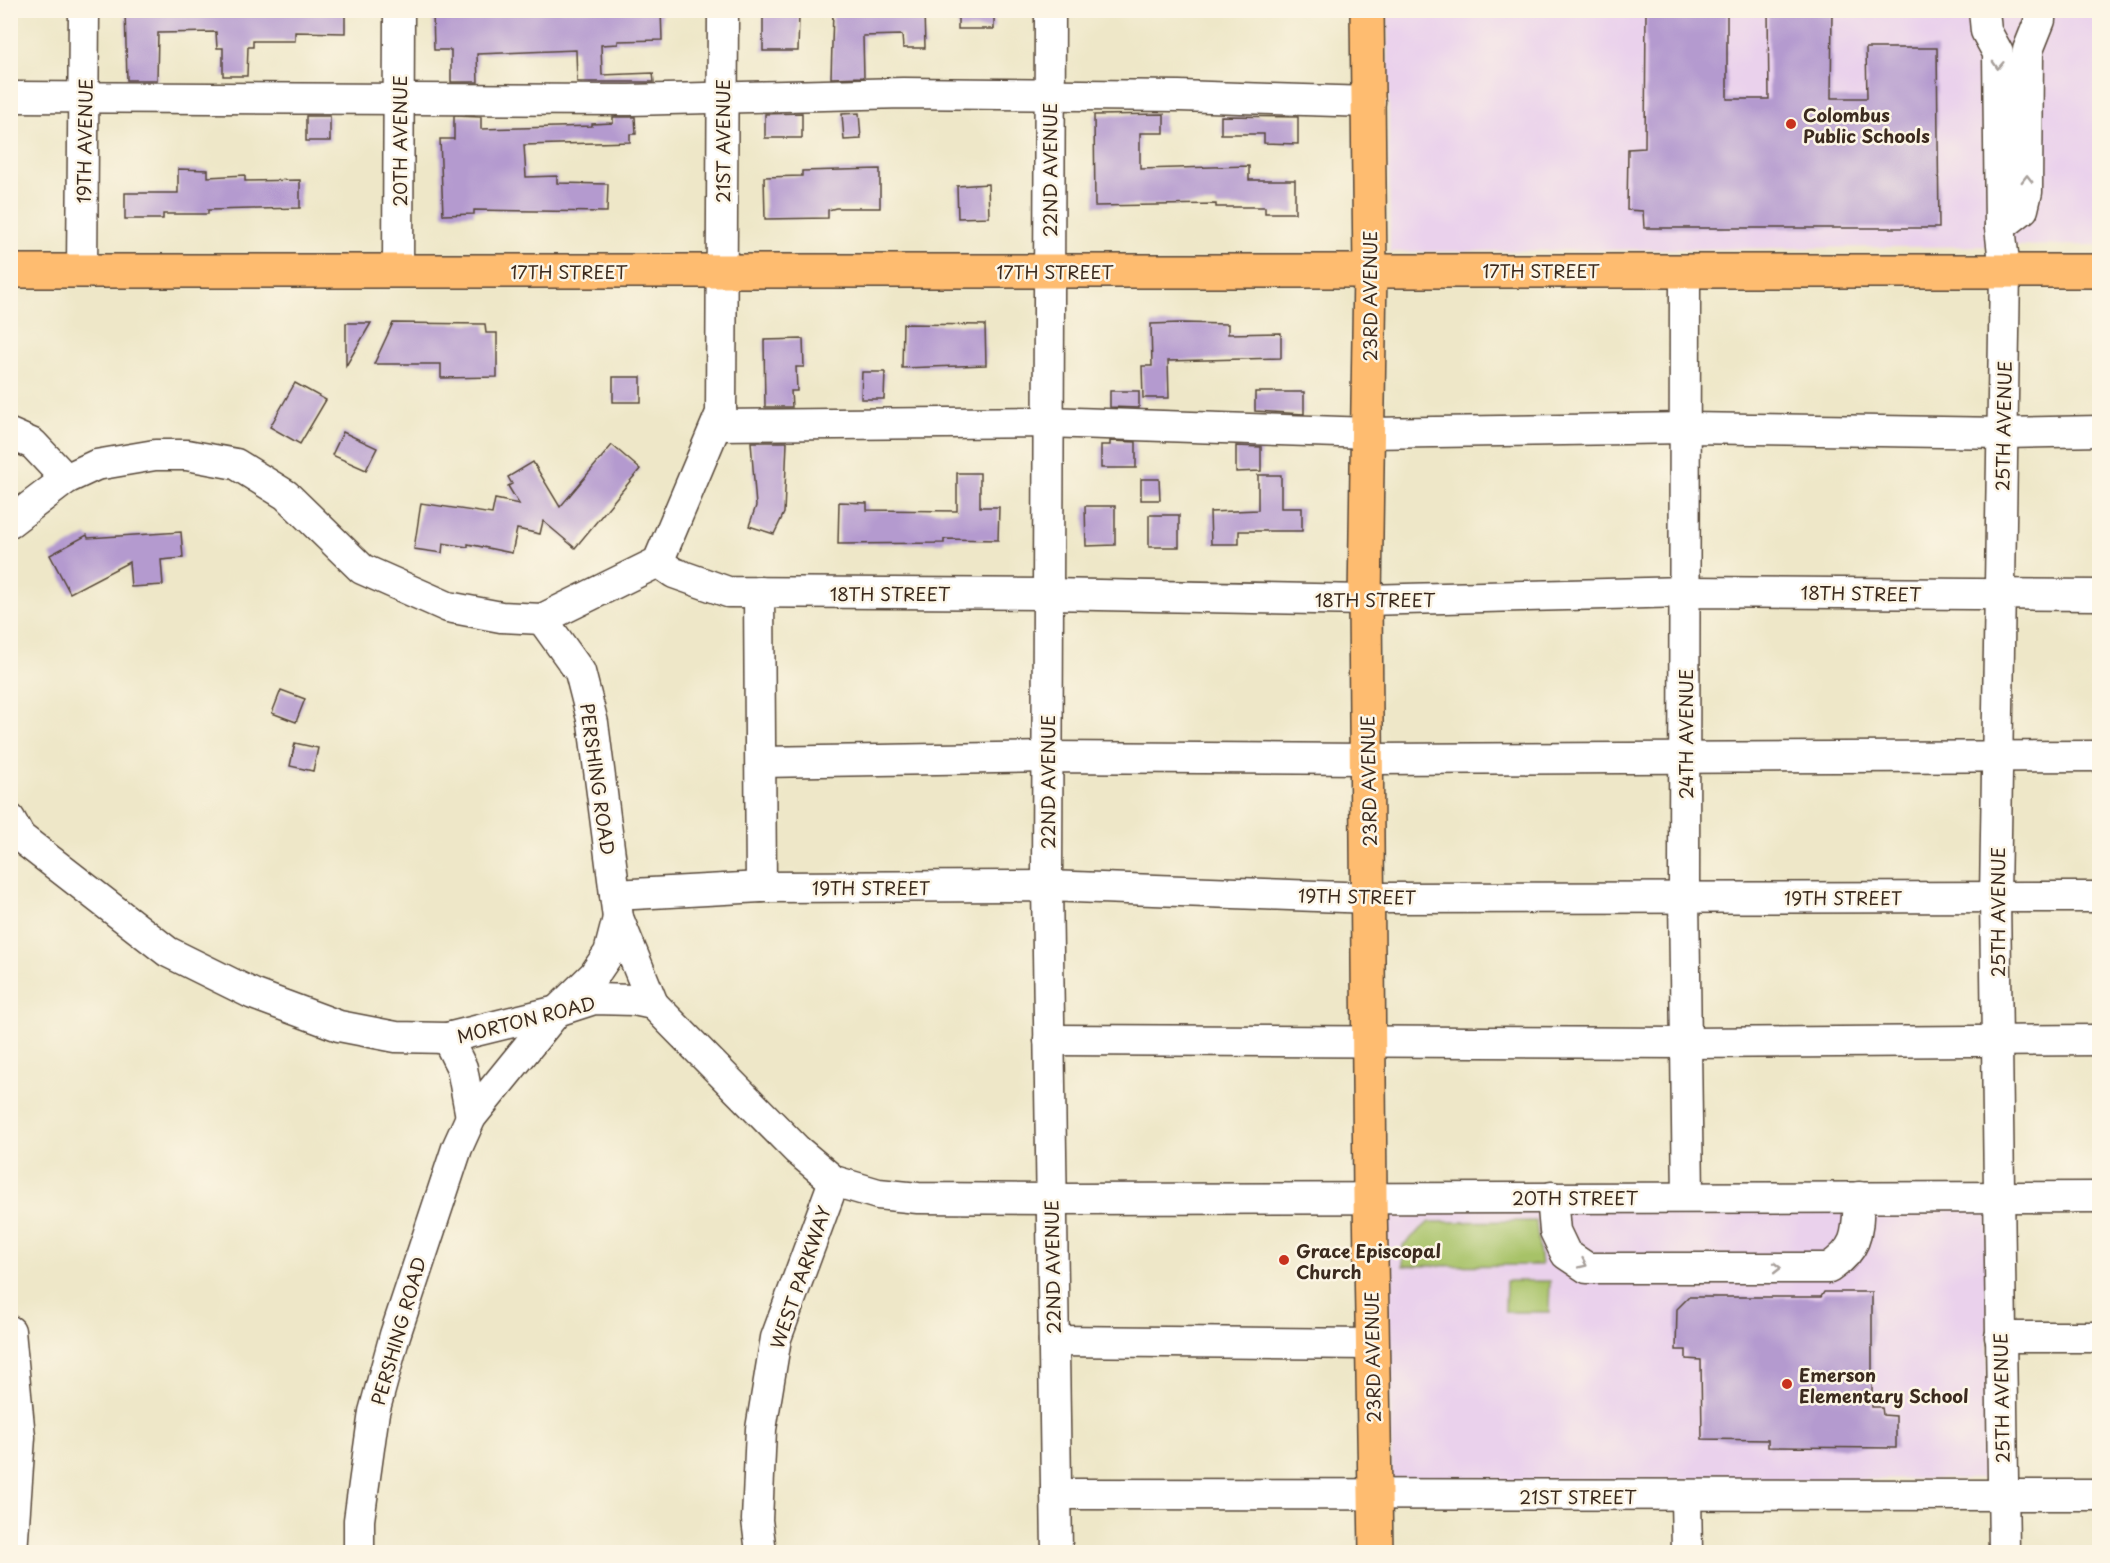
<svg xmlns="http://www.w3.org/2000/svg" width="2110" height="1563" font-family="'Playpen Sans',sans-serif">
  <style>
    .built { fill: #ead1ec }
    .green { fill: #a7c268; stroke: #717643; stroke-width: 1.5 }
    .building { fill: #b49acf }
    .lines { fill: none; stroke-linecap: round; stroke-linejoin: round }
    .minor-casing { stroke: #564638; stroke-width: 33 }
    .major-casing { stroke: #564638; stroke-width: 36 }
    .minor { stroke: #fff; stroke-width: 30 }
    .major { stroke: #febc70; stroke-width: 33 }
    .oneway { stroke: #a79f9a }
    .poi-dot { fill: #c8321e; stroke: #fcf5e5; stroke-width: 2 }
    .labels { text-anchor: middle; dominant-baseline: central; stroke-width: 5; stroke-linejoin: round; paint-order: stroke }
    .poi-label { font-size: 18px; font-weight: bold; fill: #3b2a1e; stroke: #fcf5e5; text-anchor: start }
    .street-label { font-size: 18px; fill: #3b2a1e; stroke: #fcf5e5 }
  </style>
  <rect width="100%" height="100%" fill="#fcf5e5"/>
  <filter id="ink" filterUnits="userSpaceOnUse"><feTurbulence type="fractalNoise" baseFrequency=".0167" numOctaves="2"/><feDisplacementMap in="SourceGraphic" scale="12" xChannelSelector="R" yChannelSelector="G"/><feConvolveMatrix kernelMatrix="1 2 1 2 8 2 1 2 1" color-interpolation-filters="sRGB"/></filter>
  <filter id="wash" filterUnits="userSpaceOnUse"><feTurbulence type="fractalNoise" baseFrequency=".008" numOctaves="4" result="noise"/><feDisplacementMap in="SourceGraphic" scale="24" xChannelSelector="R" yChannelSelector="G"/><feGaussianBlur stdDeviation="1.35" result="paint"/><feColorMatrix in="noise" values="0 0 0 0 0 0 0 0 0 0 0 0 0 0 0 0 0 1.4 0 .05"/><feComposite in="paint" operator="in"/></filter>
  <g filter="url(#wash)">
    <rect width="100%" height="100%" fill="#eee7c8"/>
    <g class="built">
      <path d="M1388,11H2099V245L1390,252Z"/>
      <path d="M1989,1199L1986,1479L1392,1482L1386,1208Z"/>
    </g>
    <g class="green">
      <path d="M1536,1221L1541,1265L1403,1266V1245L1429,1222Z"/>
      <path d="M1506,1281H1550L1549,1312H1505Z"/>
    </g>
    <g id="blocks">
      <g class="building">
        <path d="M125,10H345V33L295,32V41H253V47H248L247,76H223V48H217L216,32L158,33L157,80H127Z"/>
        <path d="M433,10H661L662,40L618,41V44L601,45L602,75L653,73L654,82H577L576,50L477,54L478,82H451V50H434Z"/>
        <path d="M833,10H924L925,48H903L902,35L863,36L864,77L831,78Z"/>
        <rect x="958" y="10" width="36" height="19"/>
        <path d="M1646,10H1727V99H1769L1768,10H1832L1831,98H1867L1866,48H1937L1939,228H1644L1643,211L1627,210L1628,149L1645,148Z"/>
        <path d="M763,15H799L798,51H763Z"/>
        <path d="M802,113V138H765V114Z"/>
        <path d="M859,113L861,139L844,140L842,114Z"/>
        <path d="M1164,114V133H1140V169L1249,166V180H1295V213H1265V207H1216V204L1095,206L1094,115Z"/>
        <rect x="306" y="116" width="24" height="25"/>
        <path d="M454,116L481,117V129L592,126V124L613,123V117H635L636,134H630V142L524,145L526,177L557,176V183L608,184L607,212L474,210V214L443,215L440,139H454Z"/>
        <path d="M1221,116L1298,117V144L1264,143V134H1221Z"/>
        <path d="M178,169L208,170V177L245,175V181L300,180V208L208,210V214H163V219H125V193H178Z"/>
        <path d="M880,169V208H836L828,210V218L765,219L764,177L802,176V171Z"/>
        <path d="M988,184L989,217L958,218L957,186Z"/>
        <path d="M346,323H371L346,366Z"/>
        <path d="M393,323L485,324L486,333H497V377L441,378V364H374Z"/>
        <path d="M1180,323L1228,324V334L1281,333V358L1168,361L1169,398H1143L1142,366H1152L1151,324Z"/>
        <path d="M903,324L985,325L986,365L902,368Z"/>
        <path d="M803,339L804,367H796L797,391H791L792,407H765L764,340Z"/>
        <path d="M862,372H885L884,399H861Z"/>
        <rect x="613" y="377" width="28" height="25"/>
        <path d="M295,383L326,400L300,444L270,427Z"/>
        <path d="M1110,391H1139V408L1110,407Z"/>
        <path d="M1255,392H1304V414L1255,411Z"/>
        <path d="M343,432L377,448L366,470L332,455Z"/>
        <path d="M1110,441L1136,442V468H1101V445H1110Z"/>
        <path d="M751,442H787L784,513L774,534L749,526L756,506Z"/>
        <path d="M612,445L640,469L575,548L543,521L540,534L517,529L512,553L468,544V547L443,543L442,553L414,549L421,503L492,514L495,499L519,504L508,486L512,484L508,477L533,462L560,507Z"/>
        <path d="M1236,446L1261,447V471L1236,472Z"/>
        <path d="M957,473H980V507H999L998,540L944,539V543L838,544L839,502L867,503V510L957,511Z"/>
        <path d="M1258,475H1281V508H1302V531H1239V544H1211L1210,512L1258,510Z"/>
        <path d="M1141,479H1159L1160,500H1141Z"/>
        <path d="M1085,506H1115V545L1086,546Z"/>
        <rect x="1149" y="515" width="30" height="32"/>
        <path d="M181,532L183,558L161,560L163,585L131,587L129,562L70,593L50,555L87,535L88,538Z"/>
        <path d="M281,690L305,699L296,722L272,713Z"/>
        <path d="M295,743L318,748L313,771L290,766Z"/>
        <path d="M1824,1292H1872V1407H1882L1883,1415L1896,1416V1448L1768,1447V1440L1702,1439L1701,1360L1686,1359V1350H1676L1677,1309L1689,1297H1821Z"/>
      </g>
    </g>
  </g>
  <g filter="url(#ink)">
    <use href="#blocks" fill-opacity="0" stroke="#564638" stroke-width="1.5"/>
    <g class="lines">
      <g class="minor-casing">
        <g id="minor">
          <path d="M1050,10L1047,886L1057,1552"/>
          <path d="M1984,10L1986,31L1998,53L2000,227L2005,271L1995,898L2004,1552"/>
          <path d="M10,97L629,100L903,93L1179,96L1370,102"/>
          <path d="M2000,227L2023,209L2027,192L2028,50L2040,20V10"/>
          <path d="M82,271L84,10"/>
          <path d="M398,271L399,10"/>
          <path d="M1685,271L1684,897L1688,1197"/>
          <path d="M717,425L1047,422L1369,433L1687,428L2004,433L2100,431"/>
          <path d="M10,434L33,444L66,479"/>
          <path d="M10,522L66,479L96,465L155,455H187L236,464L286,495L362,569L448,607L501,617L542,619"/>
          <path d="M658,562L674,573L728,592L1047,594L1365,600L1686,592L2100,595"/>
          <path d="M759,592L761,887"/>
          <path d="M761,762L1047,757L1368,759L2100,756"/>
          <path d="M10,819L20,837L168,952L253,994L339,1026L396,1037L447,1038L557,1011L594,999L634,1000L653,1004L797,1150L834,1181L878,1194L918,1198L1050,1199L2100,1197"/>
          <path d="M615,895L761,887L1047,886L1370,898L2100,897"/>
          <path d="M653,1004L618,918L593,723L580,672L542,619L658,562L721,413L723,10"/>
          <path d="M447,1038L462,1068L471,1117"/>
          <path d="M1049,1040L1686,1043L2100,1040"/>
          <path d="M1552,1197L1555,1231L1566,1254L1587,1268H1829C1860,1247 1857,1232 1859,1197"/>
          <path d="M10,1331L20,1437L12,1552"/>
          <path d="M2000,1337H2100"/>
          <path d="M1054,1341L1372,1344"/>
          <path d="M1056,1494L2100,1495"/>
          <path d="M1686,1497L1687,1552"/>
          <path d="M359,1552V1520L374,1412L395,1335L457,1148L471,1117L557,1011L594,975L609,953L618,918"/>
          <path d="M761,1552L757,1520L761,1429L776,1338L834,1181"/>
        </g>
      </g>
      <g class="major-casing">
        <g id="major">
          <path d="M1367,10L1370,270L1365,600L1370,1198L1376,1552"/>
          <path d="M10,271H2100"/>
        </g>
      </g>
      <use href="#minor" class="minor"/>
      <use href="#major" class="major"/>
    </g>
    <defs><path id="oneway-chevron" d="M-2-3.5L2.5 0L-2 3.5" fill="none" stroke-width="1.6" stroke-linecap="round" stroke-linejoin="round" transform="scale(1.5)"/></defs>
    <g class="oneway">
      <use href="#oneway-chevron" transform="translate(1998 65) rotate(93)"/>
      <use href="#oneway-chevron" transform="translate(2027 179) rotate(-90)"/>
      <use href="#oneway-chevron" transform="translate(1583 1264) rotate(25)"/>
      <use href="#oneway-chevron" transform="translate(1777 1268)"/>
    </g>
  </g>
  <g class="poi-dot">
    <circle cx="1791" cy="124" r="6"/>
    <circle cx="1284" cy="1260" r="6"/>
    <circle cx="1787" cy="1384" r="6"/>
  </g>
  <g class="labels">
    <g class="poi-label">
      <text x="1803" y="114">Colombus<tspan x="1803" dy="21">Public Schools</tspan></text>
      <text x="1296" y="1250">Grace Episcopal<tspan x="1296" dy="21">Church</tspan></text>
      <text x="1799" y="1374">Emerson<tspan x="1799" dy="21">Elementary School</tspan></text>
    </g>
    <g class="street-label">
      <text transform="translate(84 141) rotate(-89)">19TH AVENUE</text>
      <text transform="translate(399 141) rotate(-90)">20TH AVENUE</text>
      <text transform="translate(722 141) rotate(-90)">21ST AVENUE</text>
      <text transform="translate(1049 170) rotate(-90)">22ND AVENUE</text>
      <text x="1541" y="270">17TH STREET</text>
      <text x="569" y="271">17TH STREET</text>
      <text x="1055" y="271">17TH STREET</text>
      <text transform="translate(1369 296) rotate(-90)">23RD AVENUE</text>
      <text transform="translate(2003 426) rotate(-89)">25TH AVENUE</text>
      <text x="890" y="593">18TH STREET</text>
      <text transform="translate(1861 593) rotate(1)">18TH STREET</text>
      <text x="1375" y="599">18TH STREET</text>
      <text transform="translate(1685 734) rotate(-90)">24TH AVENUE</text>
      <text transform="translate(598 779) rotate(82)">PERSHING ROAD</text>
      <text transform="translate(1368 781) rotate(-91)">23RD AVENUE</text>
      <text transform="translate(1047 782) rotate(-90)">22ND AVENUE</text>
      <text x="871" y="887">19TH STREET</text>
      <text transform="translate(1357 896) rotate(1)">19TH STREET</text>
      <text x="1843" y="897">19TH STREET</text>
      <text transform="translate(1997 912) rotate(-90)">25TH AVENUE</text>
      <text transform="translate(526 1019) rotate(-14)">MORTON ROAD</text>
      <text x="1575" y="1197">20TH STREET</text>
      <text transform="translate(1052 1267) rotate(-91)">22ND AVENUE</text>
      <text transform="translate(800 1277) rotate(-71)">WEST PARKWAY</text>
      <text transform="translate(398 1331) rotate(-74)">PERSHING ROAD</text>
      <text transform="translate(1372 1357) rotate(-91)">23RD AVENUE</text>
      <text transform="translate(2001 1398) rotate(-91)">25TH AVENUE</text>
      <text x="1578" y="1496">21ST STREET</text>
    </g>
  </g>
  <rect width="2110" height="1563" fill="none" stroke="#fcf5e5" stroke-width="36"/>
</svg>
